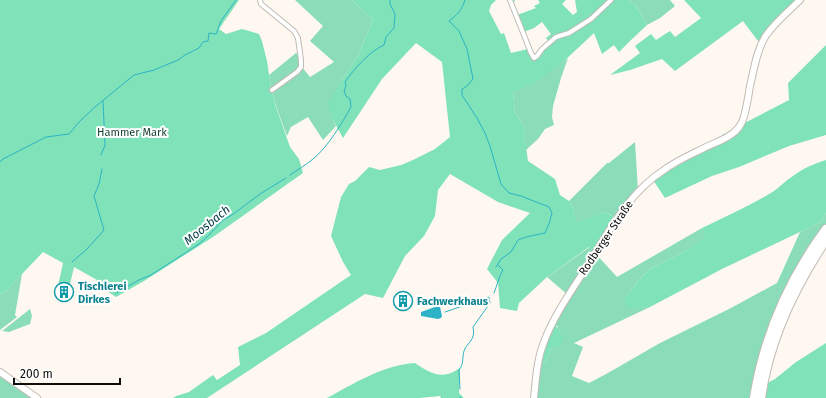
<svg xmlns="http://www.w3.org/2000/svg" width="826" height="398" font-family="'Fira Sans',sans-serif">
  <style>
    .green { fill: #8bddb9 }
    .forest { fill: #7fe2b8; fill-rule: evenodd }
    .water { fill: #2db3c5 }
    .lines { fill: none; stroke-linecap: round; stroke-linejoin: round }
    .stream { stroke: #2db3c5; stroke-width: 1 }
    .street-casing { stroke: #c1bbb5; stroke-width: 6 }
    .secondary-casing { stroke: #c1bbb5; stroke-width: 8 }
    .highway-casing { stroke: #c1bbb5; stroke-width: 10 }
    .street { stroke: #fff; stroke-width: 4 }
    .secondary { stroke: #fff; stroke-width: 6 }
    .highway { stroke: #fff; stroke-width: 8 }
    .labels { text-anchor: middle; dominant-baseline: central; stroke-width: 4; stroke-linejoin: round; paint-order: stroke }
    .park-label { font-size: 11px; fill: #123e2d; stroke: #fff }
    .street-label { font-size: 11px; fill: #0e0d0a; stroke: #fff }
    .culture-label { font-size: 11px; font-weight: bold; fill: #0d838f; stroke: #fff; text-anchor: start }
    .water-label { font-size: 12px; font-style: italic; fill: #003b43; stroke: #fff }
  </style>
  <rect width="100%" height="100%" fill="#fef8f1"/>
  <g class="green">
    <path d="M295,0H352L373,20L357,58L341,81L333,120L336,126L323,140L308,117L291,127L287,136C279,114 272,98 269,75L296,53L300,56L301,66L310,77L334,62L310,41L323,26Z"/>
    <path d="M629,0H670L675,6L660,18L647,25L636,6Z"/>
    <path d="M568,58L561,78L553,106L552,117L554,125L545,129L538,139L526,150L523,125L515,112L513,92L534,82Z"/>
    <path d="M635,142L638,190L616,218L604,212L577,224L573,208L569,201L607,163H609Z"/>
    <path d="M826,213V225L767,336L757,364L753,390L745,398H536L540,362L545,364L552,348L562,336L557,326L552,324L596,254L617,277L702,228L706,237L684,252L651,268L638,281L626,297L631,308L650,307L574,343L583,347L572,376L589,383L608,373L660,343L731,308L777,283L800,232L821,222Z"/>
    <path d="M590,247L595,252L568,295L547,277Z"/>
    <path d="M22,274L15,315L17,317L0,330V294L4,293Z"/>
    <path d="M30,309L32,316L30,324L9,332L2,331Z"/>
    <path d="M0,374L36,398H0Z"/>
  </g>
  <g class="forest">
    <path d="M0,0H239L219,29L226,34L242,29L259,34L262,41L267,61L271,88L276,107L290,147L299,159L303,173L213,237L144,281L116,297L95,283L97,280L74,267L70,284L58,286L63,263L43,252L4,293L0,294Z"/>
    <path d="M352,0H496L491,5L489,11L501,34L504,33L511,53L528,49L509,0H515L513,4L517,15L536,8L534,6L540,3L538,0H566L562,4L573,15L577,12L575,0H629L636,6L647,25L630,41L619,52L614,45L602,54L594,33C575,51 556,70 533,83C527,86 520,89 513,92L515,112L523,125L528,161L555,179L560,195L569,201L573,208L577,223L604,212L616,218L595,252L589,247L547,277L519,303L517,311L500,308L498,283L487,269L502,240L530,213L498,202L450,174L438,190L435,216L424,236L405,256L383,298L365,294L207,398H173L176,396L189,392L213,375L217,380L240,365L238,347L266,333L351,275L343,262L331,236L341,197L349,184L355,181L369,167L380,170L401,165L413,160L435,149L450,137L442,62L416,43L382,79L343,138L333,120L328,104L341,81L357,58L373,20ZM542,22L551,34L546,38L549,42L534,56L524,32L534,28Z"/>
    <path d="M684,0H797L758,41L743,21L675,71L662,59L630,70L610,75L640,53L635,46L651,34L656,40L670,31L675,37L701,18Z"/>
    <path d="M826,45V135L789,146L739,167L712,176L665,198L653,180L681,158L735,128L789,100L788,83Z"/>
    <path d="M826,160V213L821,222L722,269L650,307L631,309L626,306L625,301L626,297L638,281L651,268L684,252L705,237L702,228C725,217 749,206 771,193C779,188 785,181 793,176C803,168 814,164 826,160Z"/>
    <path d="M552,324C561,328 558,331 564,338L559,346L552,348L545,364L540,362Z"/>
    <path d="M826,343V398H744L753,390L775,379L796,362Z"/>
    <path d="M415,363C425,370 436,377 448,374C452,373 456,370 460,368L459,393L464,398H441L440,396L419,398H327C355,383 383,365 415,363Z"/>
  </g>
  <path class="water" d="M435,307H440L442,316L441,318L438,319L421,316V312Z"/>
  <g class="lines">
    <g class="stream">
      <path d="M465,0C462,10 457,15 449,21L459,31L467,49L473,79L466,87L462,89V95L477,118L485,133L490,146L501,184L509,193L521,196L549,207L552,213L549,224L545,233L526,237L518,240L511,252L501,259L496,267"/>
      <path d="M101,155L105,145L103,101"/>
      <path d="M0,162L3,159L46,137L69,134L80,121L95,107L134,75L154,70L178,60L185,55L199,48L203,42L208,41L209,33L216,34L221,21L236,0"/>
      <path d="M290,175C297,170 306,165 313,159C328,147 342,123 351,107L350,99L346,96L344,91L346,86L345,82C353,70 371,50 384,45L386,37L394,28L395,14L390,4V0"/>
      <path d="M72,262L87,249L104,230L94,196L99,184L102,169"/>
      <path d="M116,293L139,280L151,275L199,244L208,236L223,220L232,215L260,194L286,178"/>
      <path d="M494,293C497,286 499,276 503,270L498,265"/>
      <path d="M445,312L489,297L490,303L473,327C476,341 467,342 464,351C462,358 464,364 459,370L460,389"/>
      <path d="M460,398V397"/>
    </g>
    <g class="street-casing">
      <g id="street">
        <path d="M260,0L261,4L294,31L298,38L301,60V67L297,72L272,90"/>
        <path d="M510,0L531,53L534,58L537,56L542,49L556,37L569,33L591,19L611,0"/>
      </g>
    </g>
    <g class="secondary-casing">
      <g id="secondary">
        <path d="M0,372L37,398"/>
        <path d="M534,398C536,379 537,359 544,342C554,315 571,292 586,268C608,233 628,193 664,170C676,161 690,155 704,148C716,142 734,137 741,124C746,115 748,97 750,86C754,70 756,52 765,37C773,24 789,11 800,0"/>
      </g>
    </g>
    <g class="highway-casing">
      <g id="highway">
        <path d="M754,398C764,336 789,279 826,229"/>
        <path d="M761,398C769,340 794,288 826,240"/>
      </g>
    </g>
    <use href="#street" class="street"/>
    <use href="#secondary" class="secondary"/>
    <use href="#highway" class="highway"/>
  </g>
  <defs>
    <g id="building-ring" transform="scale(1)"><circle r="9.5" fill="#fff" stroke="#0f9aa8" stroke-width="1.5"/><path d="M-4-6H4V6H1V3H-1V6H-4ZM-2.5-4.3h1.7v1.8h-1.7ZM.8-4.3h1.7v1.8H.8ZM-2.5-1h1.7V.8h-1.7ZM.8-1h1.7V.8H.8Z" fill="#0f9aa8"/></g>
  </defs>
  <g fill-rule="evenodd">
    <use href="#building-ring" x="64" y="292"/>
    <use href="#building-ring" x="403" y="301"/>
  </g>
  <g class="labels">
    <g class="park-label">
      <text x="132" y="132">Hammer Mark</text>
    </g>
    <g class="street-label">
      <text transform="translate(606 238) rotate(-56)">Rodberger Straße</text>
    </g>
    <g class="culture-label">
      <text x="78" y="286">Tischlerei<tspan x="78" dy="13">Dirkes</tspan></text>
      <text x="417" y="301">Fachwerkhaus</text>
    </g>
    <g class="water-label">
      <text transform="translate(207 225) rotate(-39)">Moosbach</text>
    </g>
  </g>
  <path d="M14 378v6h106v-6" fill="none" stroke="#0e0d0a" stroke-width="2"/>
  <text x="20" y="378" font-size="12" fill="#0e0d0a" stroke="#ffffff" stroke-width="3" paint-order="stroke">200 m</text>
</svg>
